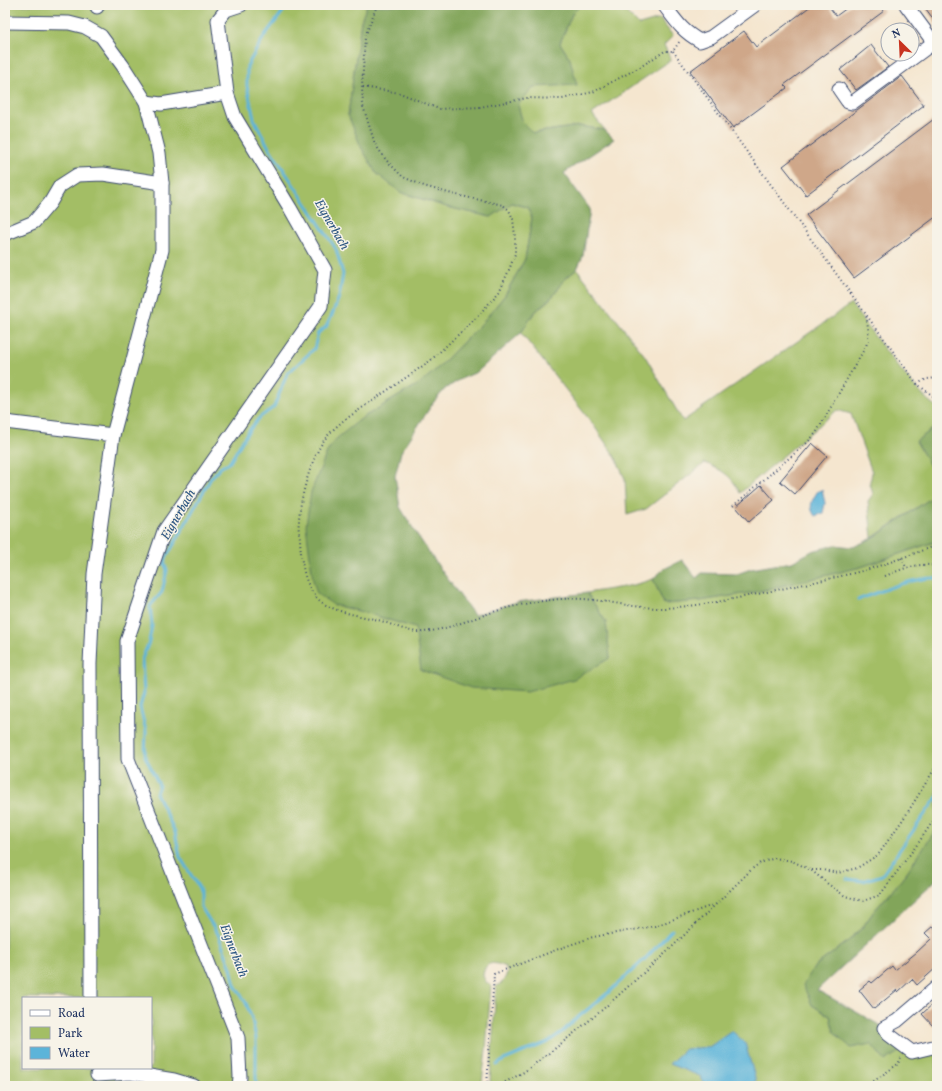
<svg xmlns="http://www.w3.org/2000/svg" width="942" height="1091" font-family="Vollkorn,serif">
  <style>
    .green { fill: #a3be65; stroke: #5f7662; fill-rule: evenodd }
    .forest { fill: #82a55a; stroke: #4e6a5c }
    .water { fill: #5cb4d9; stroke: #3c729c }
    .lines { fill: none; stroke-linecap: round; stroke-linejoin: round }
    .stream { stroke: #5cb4d9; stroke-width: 3 }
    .building { fill: #cfa789 }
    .minor-casing { stroke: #3c4a6f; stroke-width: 15 }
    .path { stroke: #3c4a6f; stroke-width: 2; stroke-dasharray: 1 3; stroke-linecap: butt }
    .minor { stroke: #fff; stroke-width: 13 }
    .labels { text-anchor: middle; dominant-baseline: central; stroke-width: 3; stroke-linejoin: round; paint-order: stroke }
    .water-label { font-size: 13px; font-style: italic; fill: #2e5783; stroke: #f7f3e8 }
  </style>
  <rect width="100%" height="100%" fill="#f7f3e8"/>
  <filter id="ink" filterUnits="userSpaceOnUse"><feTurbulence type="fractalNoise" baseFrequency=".025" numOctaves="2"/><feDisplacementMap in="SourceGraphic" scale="8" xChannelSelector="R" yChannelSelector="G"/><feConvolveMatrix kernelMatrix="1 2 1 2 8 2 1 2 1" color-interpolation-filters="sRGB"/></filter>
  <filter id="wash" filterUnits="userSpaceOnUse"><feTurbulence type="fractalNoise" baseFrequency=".012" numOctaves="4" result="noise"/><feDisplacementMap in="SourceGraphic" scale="16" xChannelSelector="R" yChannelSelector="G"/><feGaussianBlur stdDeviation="0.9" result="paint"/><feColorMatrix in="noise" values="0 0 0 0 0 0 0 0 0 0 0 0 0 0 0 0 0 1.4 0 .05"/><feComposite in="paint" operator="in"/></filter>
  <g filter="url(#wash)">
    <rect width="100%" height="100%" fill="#f5e6cf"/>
    <g class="green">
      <path d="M5,5H367L361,21L348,115L400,192L447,207L491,217L511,203L527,207L532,218L525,259L505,295L483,322L440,366L422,382L362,418L327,452L322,467L334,605L367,613L415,628L606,622L587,593C609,589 632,587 653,579L664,604L700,601L755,592L799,582L861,567L937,541V828L902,879L874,911L862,928L846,943L815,966L812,1005L830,1016L834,1032L871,1044L902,1050L937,1045V1086H499L490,1082L496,986L502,983L508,972L506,971V967C494,962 485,960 483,976L486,982L491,985L486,1050L482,1082V1086H5ZM23,998H151V1068H23Z"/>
      <path d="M581,5H619L639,25L660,19L673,36L664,45L671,60L592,114L605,130L579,126L533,133L523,123L517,105L533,87L570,59L560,43L572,14Z"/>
      <path d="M577,269L645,356L683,421L851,304C867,326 883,348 901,370C912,383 923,398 937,407V426L916,441L937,478V494L872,538L868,501L873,494L870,484L872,472L851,414L837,410L740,493C732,475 721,470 705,463L646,509L627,515L625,479L616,458L592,423L521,333L534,313L553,296L566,278Z"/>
    </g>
    <g class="forest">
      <path d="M367,5H581L572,14L560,43L570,59L577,85L533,87L518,105L523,123L533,133L579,126L605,130L614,139L564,173L590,209L583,256L577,269L566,278L553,296L534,313L521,333L477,372L461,379L445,389L433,403L401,452L395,476L400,507L414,530L439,567L474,615L517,602L587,593L606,622L610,658L574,679L527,692L471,688L421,670L415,628L367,613L334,605L317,594L313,580L306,525L311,492L327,452L336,439L362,418L422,382L440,366L483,322L505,295L525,259L532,218L527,207L512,203L491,217L447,207L400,192L376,173L361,147L348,115L361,21Z"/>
      <path d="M937,426V478L916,441Z"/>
      <path d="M937,494V541L861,567L799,582L755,592L700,601L664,604L653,579L664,569L682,560L696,578L702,573L737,574L751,569L792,562L812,551L835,545L853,547L873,538Z"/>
      <path d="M937,828V879L817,990L892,1032L902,1050L885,1061L871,1044L851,1048L834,1032L830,1016L812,1005L803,985L815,966L846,943L862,928L874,911L902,879Z"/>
    </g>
    <g class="water">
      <path d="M822,490L825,503L823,513L815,516C808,506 812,500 818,491Z"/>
      <path d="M732,1031L745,1043L756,1081L748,1086H706L700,1076L669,1064L685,1049L709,1047Z"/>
    </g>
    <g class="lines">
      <g class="stream">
        <path d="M858,600C881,591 913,577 937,578"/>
        <path d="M847,879L863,881L882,875L937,797"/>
        <path d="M497,1065L504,1060L548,1042L562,1032L576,1019L609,992L645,959L672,930"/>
        <path d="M256,1086V1038L252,1019L246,1003L235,985L231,968L218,934L201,907V894L199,888L180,857L175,832L156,793L159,785L145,756L146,731L140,707L144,693L142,659L149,642L152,625L150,606L162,592L167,570L164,562L211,478L220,468L230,462L247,433L259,418L274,407L287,374L314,349L318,333L326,327L332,315L339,297L343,274L336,249L268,146L254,119L247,86V66L265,35L288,5"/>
      </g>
    </g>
    <g id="blocks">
      <g class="building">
        <path d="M812,5H828L836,16L851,5H879L884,11L784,85L787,88L733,128L690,71L744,31L756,47Z"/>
        <path d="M923,5H937V24Z"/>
        <path d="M871,45L888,67L856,90L840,70Z"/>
        <path d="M902,76L924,105L806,195L783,166Z"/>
        <path d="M934,119L937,124V216L854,278L806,215Z"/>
        <path d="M812,443L827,456L795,494L780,481Z"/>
        <path d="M761,485L774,500L749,522L736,507Z"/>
        <path d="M933,926L937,931V967L917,985L912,979L898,992L897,990L874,1009L859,990L870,981L872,983L892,966L895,970L917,952L931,939L925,933Z"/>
        <path d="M937,1000V1022L933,1026L922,1014Z"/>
      </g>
    </g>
  </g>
  <g filter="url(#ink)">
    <use href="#blocks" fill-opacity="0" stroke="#3c4a6f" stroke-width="1"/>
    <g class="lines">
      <g class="minor-casing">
        <g id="minor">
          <path d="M664,5C676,21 682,31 700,41L711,37L755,5"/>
          <path d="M906,5L937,47"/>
          <path d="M97,7V5"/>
          <path d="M5,22L69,23L85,27L101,36L123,66L146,102L159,153L162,183V250L113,435L94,574L90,664L91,998"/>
          <path d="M839,89L848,102L852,103L933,43"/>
          <path d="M146,102L161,104L227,93"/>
          <path d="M5,234L34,222L50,203L60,186L77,175L103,174L162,183"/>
          <path d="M5,422L113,435"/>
          <path d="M937,987L897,1021L884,1028L888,1034L912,1052L937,1046"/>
          <path d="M97,1075L131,1073L174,1080L194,1086"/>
          <path d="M239,1086L240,1077L238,1038L128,759L127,641L164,531L321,306L325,270L290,208L235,117L227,93L218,20L226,10L241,5"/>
        </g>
      </g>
      <g class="path">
        <path d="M377,5L365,37L362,87L363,106L375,144L386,160L403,177L424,186L452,194L503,205L509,210L513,219L515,236V254L509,270L499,292L476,318L430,361L343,421C337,426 330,432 325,439C312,456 299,500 299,522C298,527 299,533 300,538C301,563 304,596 330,607C345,614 362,616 378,620C392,624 408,633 423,632C445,630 466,621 487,614C510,606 536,601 561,599C596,596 629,609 665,608C702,606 739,598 776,590C805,584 834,578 862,571C887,564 912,554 937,545"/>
        <path d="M673,51L917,384L937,399"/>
        <path d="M363,87L400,93L439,109L480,107L527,98L562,99L593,92L640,67L665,51H673L680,41"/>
        <path d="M917,384L927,379L937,378"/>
        <path d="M733,506L808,442L816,433L866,346C870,335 868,327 866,315"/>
        <path d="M901,558L906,567"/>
        <path d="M885,576C902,569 918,562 937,566"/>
        <path d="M812,870H822L838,873L857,868L878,855L906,815L937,765"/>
        <path d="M487,1086L494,974L561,948L593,937L655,926L713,905"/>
        <path d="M498,1086L524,1072L557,1047L602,1010L669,950L752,869L760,863L775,858L792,861L811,870L828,884L845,896L863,901L880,895L919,842L937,815"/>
        <path d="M867,1086L898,1064L901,1058"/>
      </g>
      <use href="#minor" class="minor"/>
    </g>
  </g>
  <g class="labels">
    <g class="water-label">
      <text transform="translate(331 225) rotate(60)">Eignerbach</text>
      <text transform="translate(179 515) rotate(-60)">Eignerbach</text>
      <text transform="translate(233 951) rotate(69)">Eignerbach</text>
    </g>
  </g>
  <rect width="942" height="1091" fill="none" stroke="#f7f3e8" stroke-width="20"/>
  <rect x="22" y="997" width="130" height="72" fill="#f7f3e8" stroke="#9fa5b1"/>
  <rect x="30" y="1010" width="20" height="6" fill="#ffffff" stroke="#9fa5b1"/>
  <text x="58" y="1017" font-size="12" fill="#1b2f5e">Road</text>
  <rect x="30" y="1027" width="20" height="12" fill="#a3be65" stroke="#9fa5b1"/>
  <text x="58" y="1037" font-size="12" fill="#1b2f5e">Park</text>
  <rect x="30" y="1047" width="20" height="12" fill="#5cb4d9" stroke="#9fa5b1"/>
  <text x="58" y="1057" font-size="12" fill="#1b2f5e">Water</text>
  <g transform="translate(900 42) rotate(336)"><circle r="19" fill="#f7f3e8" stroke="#9fa5b1"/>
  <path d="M0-3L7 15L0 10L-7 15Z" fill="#c8321e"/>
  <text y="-6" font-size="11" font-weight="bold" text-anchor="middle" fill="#1b2f5e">N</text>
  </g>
</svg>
